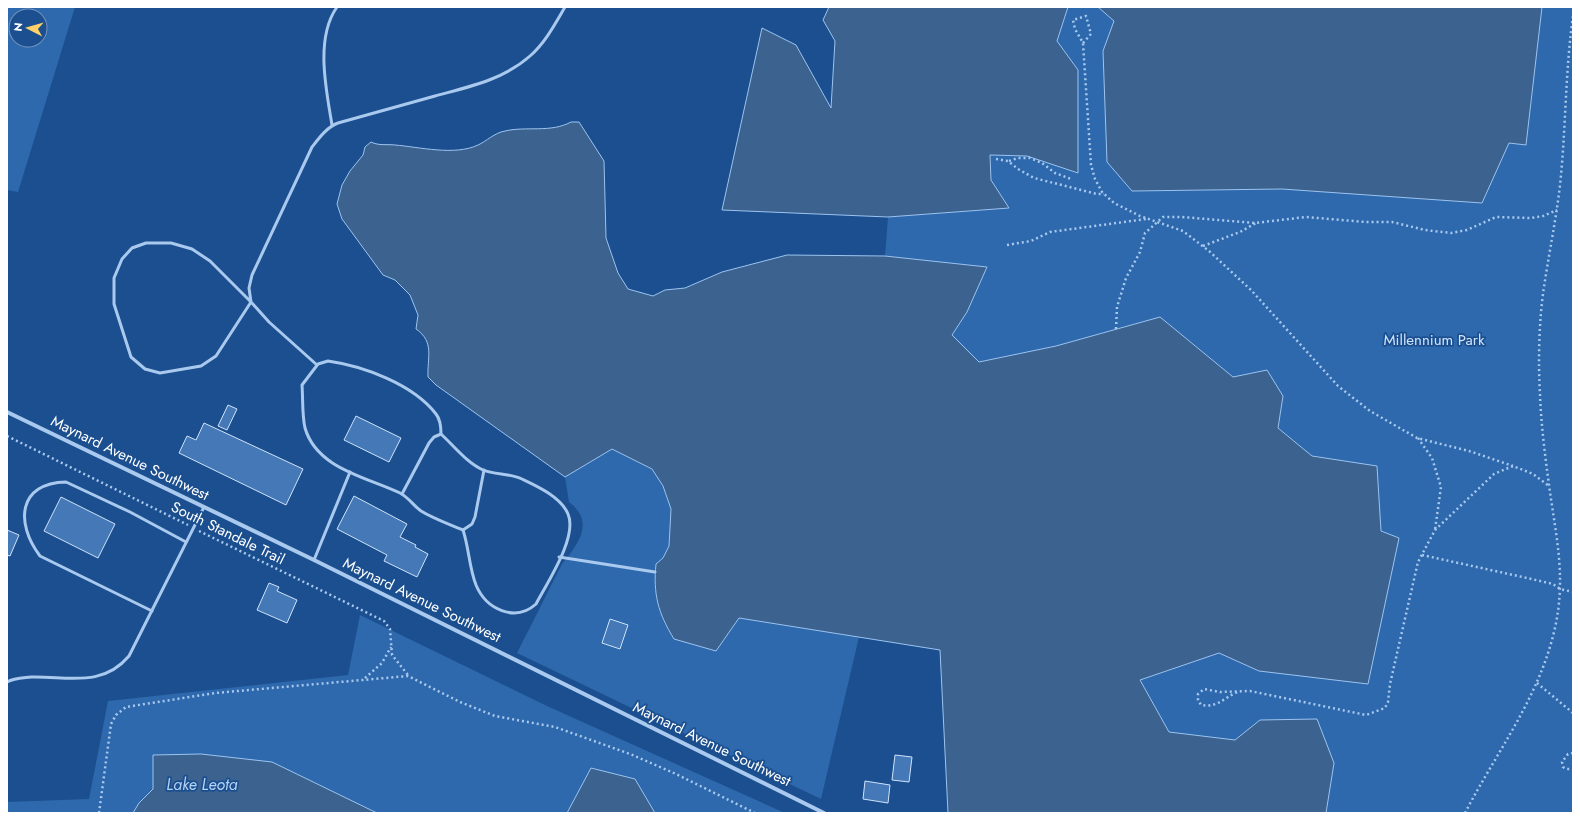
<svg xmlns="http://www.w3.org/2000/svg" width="1580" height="820" font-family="Jost,sans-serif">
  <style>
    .green { fill: #2e69ad; fill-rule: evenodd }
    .water { fill: #3c6290; stroke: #9cc4f0 }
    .building { fill: #4478b7; stroke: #cfe3fa }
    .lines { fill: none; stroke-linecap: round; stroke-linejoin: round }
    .path { stroke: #a9c9ee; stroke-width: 2.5; stroke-dasharray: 2 3; stroke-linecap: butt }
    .lane { stroke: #a9c9ee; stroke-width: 3 }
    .street { stroke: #a9c9ee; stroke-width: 4 }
    .labels { text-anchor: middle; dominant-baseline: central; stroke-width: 3.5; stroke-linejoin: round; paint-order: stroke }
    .park-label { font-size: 15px; fill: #cfe3fa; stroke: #1b4f8f }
    .street-label { font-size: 15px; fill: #fff; stroke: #1b4f8f }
    .water-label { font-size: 16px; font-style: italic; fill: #b5d3f5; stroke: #1b4f8f }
  </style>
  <rect width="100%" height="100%" fill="#1b4f8f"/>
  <g class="green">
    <path d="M7,7H75L18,192L7,190ZM16,16H40V40H16Z"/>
    <path d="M1068,7H1098L1115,21L1103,51L1132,191L1282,189L1509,143L1526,145L1542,7H1573V813H1326L1334,763L1260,720L1235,740L1169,732L1140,680L1219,653L1259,671L1381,531L1377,466L1312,456L1278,428L1283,397L1233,377L1160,317L1056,346L979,362L952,335L967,312L987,267L885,256L888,217L1009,208L991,180L990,155L1027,156L1078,173V70L1057,41Z"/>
    <path d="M612,449L652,469L663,486L671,508L669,546L663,558L656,564C654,590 656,600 665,624L716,651L739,618L859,637L821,799L517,653L562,564C579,543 595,522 569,502L565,477Z"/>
    <path d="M360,615L547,706L785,813H7V802L89,799L108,701L348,675Z"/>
  </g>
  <g class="water">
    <path d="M829,7H1068L1057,41L1078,70V173L1027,156L990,155L991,180L1009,208L888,217L722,210L762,28L796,45L831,108L835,41L823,20Z"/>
    <path d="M1098,7H1542L1526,145L1509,143L1482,203L1282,189L1132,191L1107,162L1103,51L1114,21Z"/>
    <path d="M571,122H579L604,161L606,238L618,273L628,289L653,296L665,290L685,288L722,272L787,255L885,256L987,267L967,312L952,335L979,362L1056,346L1160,317L1233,377L1267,370L1283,396L1278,428L1312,456L1377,466L1381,531L1399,538L1368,684L1259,671L1219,653L1140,680L1169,732L1235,740L1260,720L1317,719L1334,763L1326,813H948L940,650L739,618L716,651L674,639C658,613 653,594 656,564L663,558L669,546L671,509L663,486L652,469L612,449L565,477L436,385L428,377C427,358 435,342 416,329L418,315L410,295L395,280L383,275L342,219L337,204L342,185L350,171L363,155L365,147L371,142C379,146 387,144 395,145C419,147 455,156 478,145C487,141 494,133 505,131C526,126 551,133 571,122Z"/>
    <path d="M201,754L272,762L377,813H133L139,803L153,789V755Z"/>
    <path d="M591,768L635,779L655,813H567Z"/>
  </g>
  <g class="building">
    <path d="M228,405L237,409L227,430L218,426Z"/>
    <path d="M356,416L401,438L389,462L344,440Z"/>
    <path d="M204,423L303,469L286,505L179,453L187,436L196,440Z"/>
    <path d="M354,496L407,524L400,537L416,545L415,547L428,554L417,577L384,561L387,555L337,529Z"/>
    <path d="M61,497L115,524L98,558L44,531Z"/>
    <path d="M7,530L19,535L10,556L7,555Z"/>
    <path d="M269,583L279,587L277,591L297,600L287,623L257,610Z"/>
    <path d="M610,619L628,625L620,649L602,643Z"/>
    <path d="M895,755L912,757L909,782L892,780Z"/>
    <path d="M865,781L890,785L888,803L863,799Z"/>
  </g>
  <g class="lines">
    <g class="path">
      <path d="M1083,43L1091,34L1086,16L1073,20L1075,29L1083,43L1091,165L1095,179L1102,192L1114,203L1140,216L1183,231L1209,251L1251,290L1338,386L1370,411L1417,438L1469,451L1513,466"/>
      <path d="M996,159L1008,161L1018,169L1034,178L1097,194H1104"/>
      <path d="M1009,161L1018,158H1030L1042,163L1055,173L1071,179"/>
      <path d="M1007,245L1031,241L1050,232L1146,219"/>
      <path d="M1203,246L1240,232L1256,223"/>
      <path d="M1116,329L1117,307L1126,278L1140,252L1145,233L1163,217H1182L1255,223L1306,217L1366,222H1392L1425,230L1451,233L1467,230L1496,217L1531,218L1543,216L1557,210"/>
      <path d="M7,436L188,525"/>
      <path d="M1418,438L1432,458L1441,487L1435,530"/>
      <path d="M199,531L384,621L390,629L392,655L408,675"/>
      <path d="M1422,555L1527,578L1553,584L1560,589L1573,592"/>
      <path d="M365,678L382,663L391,647"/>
      <path d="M1537,683L1573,713"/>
      <path d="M1237,692C1224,698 1217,708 1201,705L1198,700V694L1204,689L1220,692L1250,691L1366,715L1385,708L1388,702L1390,684L1418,562L1435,530L1494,474L1513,466L1533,474L1549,486"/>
      <path d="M1573,753L1568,754L1562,762L1563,767L1566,769H1573"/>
      <path d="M99,813L111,724L116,715L126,707L215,693L408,676L460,702L495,716L555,727L630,754L676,774L755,813"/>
      <path d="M1465,813C1496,753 1538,699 1554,632C1567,579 1556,537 1549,485C1545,455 1541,424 1540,394C1538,362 1539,319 1544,287C1549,253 1556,220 1560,185C1566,129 1565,73 1573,16"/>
    </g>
    <g class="lane">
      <path d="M332,125C326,89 315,38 337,7"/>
      <path d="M328,361C363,366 413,384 436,414C440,419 441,427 441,434C454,446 467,463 483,470C495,475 510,473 522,479C537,486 561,497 568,514C578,537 547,583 536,604C515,623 486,609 476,585C469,567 469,548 463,530C449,524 434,519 421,511C414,506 408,497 400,493C367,477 317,469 305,428C302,415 303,398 302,385L318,364Z"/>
      <path d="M317,365L269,322L251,302L210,261L192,249L171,243H146L132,248L122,259L114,278V304L131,357L145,369L160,373L201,366L216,356L251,302L249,288L252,275L312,147C319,138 327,127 338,123C370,114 402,105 435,96C468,87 503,80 530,56C545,43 555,24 565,7"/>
      <path d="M402,494L429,443L434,437L441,434"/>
      <path d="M463,530L472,524L475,517L484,470"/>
      <path d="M559,557L655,572"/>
      <path d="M314,560L350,472"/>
      <path d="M152,611L40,556C15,523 18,483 66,482L130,512L186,542"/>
      <path d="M7,682C14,678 23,678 31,677C68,676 102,688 129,656L204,507"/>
    </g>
    <path class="street" d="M7,412L314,560L824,813"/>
  </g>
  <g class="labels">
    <g class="park-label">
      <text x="1434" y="340">Millennium Park</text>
    </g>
    <g class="street-label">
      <text transform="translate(130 458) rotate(26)">Maynard Avenue Southwest</text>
      <text transform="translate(228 533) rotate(26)">South Standale Trail</text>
      <text transform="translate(422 600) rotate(26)">Maynard Avenue Southwest</text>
      <text transform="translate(712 744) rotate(26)">Maynard Avenue Southwest</text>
    </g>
    <g class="water-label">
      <text x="202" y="784">Lake Leota</text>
    </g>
  </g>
  <rect width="1580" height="820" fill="none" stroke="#ffffff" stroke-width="16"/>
  <g transform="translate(28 28) rotate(276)"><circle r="19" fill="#1b4f8f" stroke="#7695bc"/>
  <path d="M0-3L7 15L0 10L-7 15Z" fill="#ffd166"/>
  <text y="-6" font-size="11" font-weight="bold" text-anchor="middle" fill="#ffffff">N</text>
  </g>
</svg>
